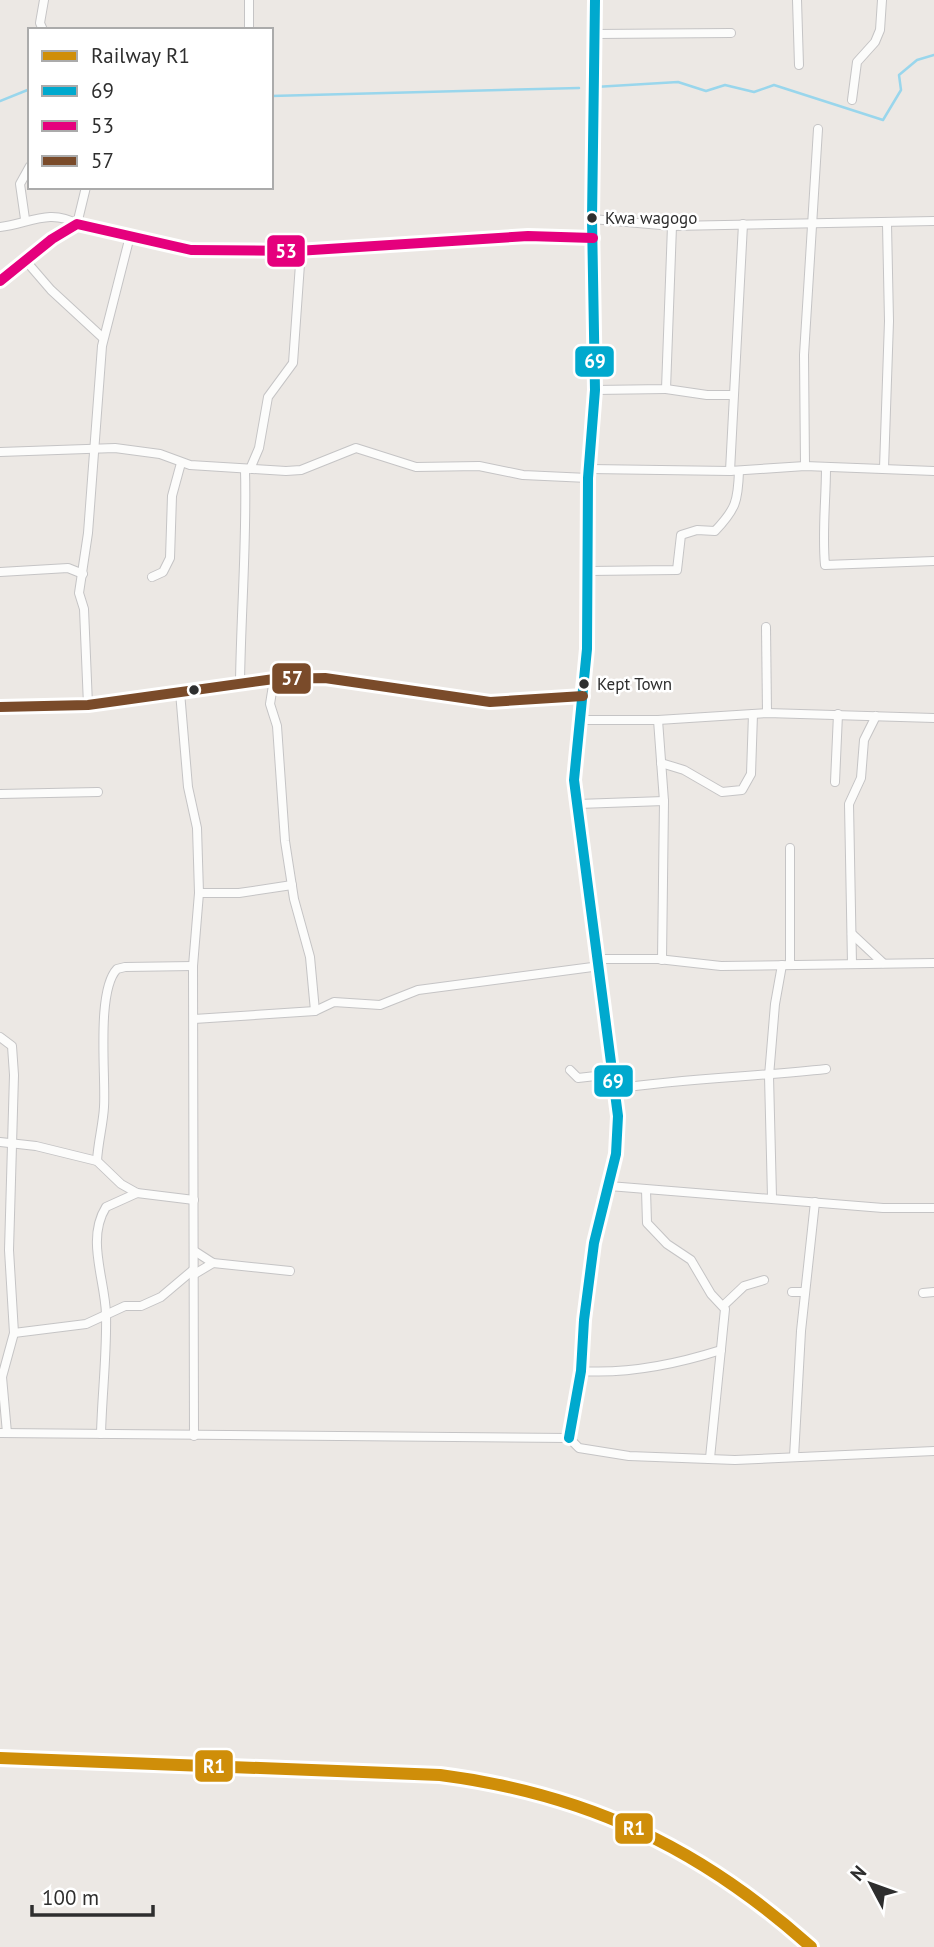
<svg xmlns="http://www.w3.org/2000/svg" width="934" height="1947" font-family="'PT Sans',sans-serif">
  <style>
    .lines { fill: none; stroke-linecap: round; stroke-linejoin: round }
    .stream { stroke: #99d6ec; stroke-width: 2.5 }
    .street-casing { stroke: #c5c4c5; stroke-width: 10 }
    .street { stroke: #fcfcfb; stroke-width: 8 }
    .bus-1-casing { stroke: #fff; stroke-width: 16 }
    .bus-2-casing { stroke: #fff; stroke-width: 16 }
    .bus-3-casing { stroke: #fff; stroke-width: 16 }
    .bus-1 { stroke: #00a9ce; stroke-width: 10 }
    .bus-2 { stroke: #e5007d; stroke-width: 10 }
    .bus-3 { stroke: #7a4b2a; stroke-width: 10 }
    .rail-1-casing { stroke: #fff; stroke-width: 18 }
    .rail-1 { stroke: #cf8e09; stroke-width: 12 }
    .bus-dot { fill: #2e2e2e; stroke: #fff; stroke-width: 2.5 }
    .labels { text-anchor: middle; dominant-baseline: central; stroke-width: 5; stroke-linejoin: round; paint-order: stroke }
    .bus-label { font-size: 17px; fill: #2e2e2e; stroke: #fff; text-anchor: start }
    .line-badge { stroke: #fff; stroke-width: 2.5 }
    .badge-label { font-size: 19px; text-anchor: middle; font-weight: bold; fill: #fff }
  </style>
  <rect width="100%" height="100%" fill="#ece8e4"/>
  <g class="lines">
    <g class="stream">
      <path d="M595,87L678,82L706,91L725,85L754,92L774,85L883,120L901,90L899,75L917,60L934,55"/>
      <path d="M271,96L579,88"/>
      <path d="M0,101L30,89"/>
    </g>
    <g class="street-casing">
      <g id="street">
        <path d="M797,0L799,65"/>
        <path d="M43,30L40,23L44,0"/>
        <path d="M249,30V0"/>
        <path d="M595,34L731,33"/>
        <path d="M852,100L857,62L875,42L880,30L882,0"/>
        <path d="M25,219L20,184L30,166"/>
        <path d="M592,219L672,226L934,221"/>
        <path d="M0,227C28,224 50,208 77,224L86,187"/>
        <path d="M26,261L51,290L103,338"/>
        <path d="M0,281L52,239L77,224L191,250L297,251L528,236L593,238"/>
        <path d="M666,389L707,395H733"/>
        <path d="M595,390L666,389L672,226"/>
        <path d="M0,452L115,448L160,454L190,465L286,471L301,470L356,448L416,467L479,466L523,475L588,478"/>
        <path d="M805,466L804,355L818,129"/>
        <path d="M826,467C826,500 822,532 825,565L934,561"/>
        <path d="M884,468L889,321L887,224"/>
        <path d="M250,469L259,448L268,397L293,363L300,264L297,251"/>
        <path d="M590,469L730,471L805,466L934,471"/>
        <path d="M730,471L743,224"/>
        <path d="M588,571L677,570L681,535L697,530L715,531C736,509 738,501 739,471"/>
        <path d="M0,572L68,568L83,574"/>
        <path d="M152,577L163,572L170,558L172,496L181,463"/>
        <path d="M766,627L767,713"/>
        <path d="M274,679L270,704L277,726L285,841L294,899L310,957L315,1011"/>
        <path d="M240,682C241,611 247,541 245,470"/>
        <path d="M180,692L188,787L197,828L199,893L193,966L194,1436"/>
        <path d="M88,705L84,609L79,593L88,533L102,346L130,236"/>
        <path d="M0,707L88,705L274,679L325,678L490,702L583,696"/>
        <path d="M579,720H658L767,713L934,718"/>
        <path d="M658,720L664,801L662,960"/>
        <path d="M661,763L684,770L722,792L742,790L751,774L753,714"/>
        <path d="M835,782L838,714"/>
        <path d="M0,794L98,792"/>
        <path d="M578,804L664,801"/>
        <path d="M790,848V965"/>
        <path d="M199,893H239L292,885"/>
        <path d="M852,934L883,963"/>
        <path d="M600,959H658L721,966L934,963"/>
        <path d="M852,964L849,804L861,778L864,740L876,716"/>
        <path d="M194,1019L315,1011L334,1002L380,1005L418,990L600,966"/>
        <path d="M0,1037L12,1046L14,1075L9,1250L14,1333L2,1377L7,1433"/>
        <path d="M570,1070L578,1078L613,1074"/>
        <path d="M614,1089C685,1078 755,1077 826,1069"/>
        <path d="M0,1142L36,1146L97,1161L121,1184L137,1193L194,1200"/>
        <path d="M97,1161C98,1142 103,1125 104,1107C106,1076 96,991 117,969L125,967L193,966"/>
        <path d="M609,1186L883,1208H934"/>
        <path d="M646,1190L647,1223L667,1244L691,1260L711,1294L725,1309L710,1458"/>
        <path d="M772,1197L769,1076L775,1004L782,965"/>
        <path d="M196,1252L213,1263L290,1271"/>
        <path d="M193,1275L213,1263"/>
        <path d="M792,1292H805"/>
        <path d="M923,1293L934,1292"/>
        <path d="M724,1305L744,1286L764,1280"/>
        <path d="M14,1333L86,1324L125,1306H141L161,1297L193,1270"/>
        <path d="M581,1371C627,1374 677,1364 721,1350"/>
        <path d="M0,1433L569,1438L579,1448L629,1456L735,1460L934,1451"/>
        <path d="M101,1434C102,1394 107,1354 106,1314C105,1279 86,1239 106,1207L137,1193"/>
        <path d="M569,1438L581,1371L584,1320L594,1243L616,1154L618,1116L574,780L587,649L588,478L595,390L592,219L595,0"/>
        <path d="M794,1457L801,1331L815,1202"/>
      </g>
    </g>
    <use href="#street" class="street"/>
    <g class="bus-1-casing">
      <path id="bus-1" d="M569,1438L581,1371L584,1320L594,1243L616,1154L618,1116L574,780L587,649L588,478L595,390L592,219L595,0"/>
    </g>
    <g class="bus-2-casing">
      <path id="bus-2" d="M0,281L52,239L77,224L191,250L297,251L528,236L593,238"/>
    </g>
    <g class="bus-3-casing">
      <path id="bus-3" d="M0,707L88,705L274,679L325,678L490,702L583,696"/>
    </g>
    <use href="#bus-1" class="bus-1"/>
    <use href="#bus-2" class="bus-2"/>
    <use href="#bus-3" class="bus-3"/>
    <g class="rail-1-casing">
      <path id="rail-1" d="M0,1758L440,1775C587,1794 701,1848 811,1947"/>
    </g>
    <use href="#rail-1" class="rail-1"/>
  </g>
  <g class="bus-dot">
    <circle cx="592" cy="218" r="6"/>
    <circle cx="584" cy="684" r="6"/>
    <circle cx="194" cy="690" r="6"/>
  </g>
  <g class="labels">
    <g class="bus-label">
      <text x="605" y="218">Kwa wagogo</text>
      <text x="597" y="684">Kept Town</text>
    </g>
  </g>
  <g class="line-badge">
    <rect x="266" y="234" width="40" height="34" rx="7" fill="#e5007d"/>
    <rect x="574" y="345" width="41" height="33" rx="7" fill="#00a9ce"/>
    <rect x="271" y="662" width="41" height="33" rx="7" fill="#7a4b2a"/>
    <rect x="593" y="1064" width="41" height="34" rx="7" fill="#00a9ce"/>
    <rect x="194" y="1749" width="40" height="34" rx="7" fill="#cf8e09"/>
    <rect x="614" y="1812" width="40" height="33" rx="7" fill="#cf8e09"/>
  </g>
  <g class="badge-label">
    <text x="286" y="258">53</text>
    <text x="595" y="368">69</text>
    <text x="292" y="685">57</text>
    <text x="613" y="1088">69</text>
    <text x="214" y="1773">R1</text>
    <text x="634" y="1835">R1</text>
  </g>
  <rect x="28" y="28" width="245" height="161" fill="#ffffff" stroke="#ababab" stroke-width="2"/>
  <rect x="42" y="51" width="35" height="10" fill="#cf8e09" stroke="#ababab" stroke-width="2"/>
  <text x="91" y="63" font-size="21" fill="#2e2e2e">Railway R1</text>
  <rect x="42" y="86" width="35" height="10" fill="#00a9ce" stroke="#ababab" stroke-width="2"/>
  <text x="91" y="98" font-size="21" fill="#2e2e2e">69</text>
  <rect x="42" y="121" width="35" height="10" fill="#e5007d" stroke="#ababab" stroke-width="2"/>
  <text x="91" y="133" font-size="21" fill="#2e2e2e">53</text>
  <rect x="42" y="156" width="35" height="10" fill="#7a4b2a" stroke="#ababab" stroke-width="2"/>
  <text x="91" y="168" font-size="21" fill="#2e2e2e">57</text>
  <g transform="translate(871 1884) rotate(311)" stroke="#ffffff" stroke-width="5" paint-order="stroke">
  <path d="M0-5L12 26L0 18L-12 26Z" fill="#2e2e2e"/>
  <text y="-10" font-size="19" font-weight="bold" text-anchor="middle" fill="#2e2e2e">N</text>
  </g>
  <path d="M32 1905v10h121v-10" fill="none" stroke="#2e2e2e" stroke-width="3.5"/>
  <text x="42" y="1905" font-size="21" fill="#2e2e2e" stroke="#ffffff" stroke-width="5" paint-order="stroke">100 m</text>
</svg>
